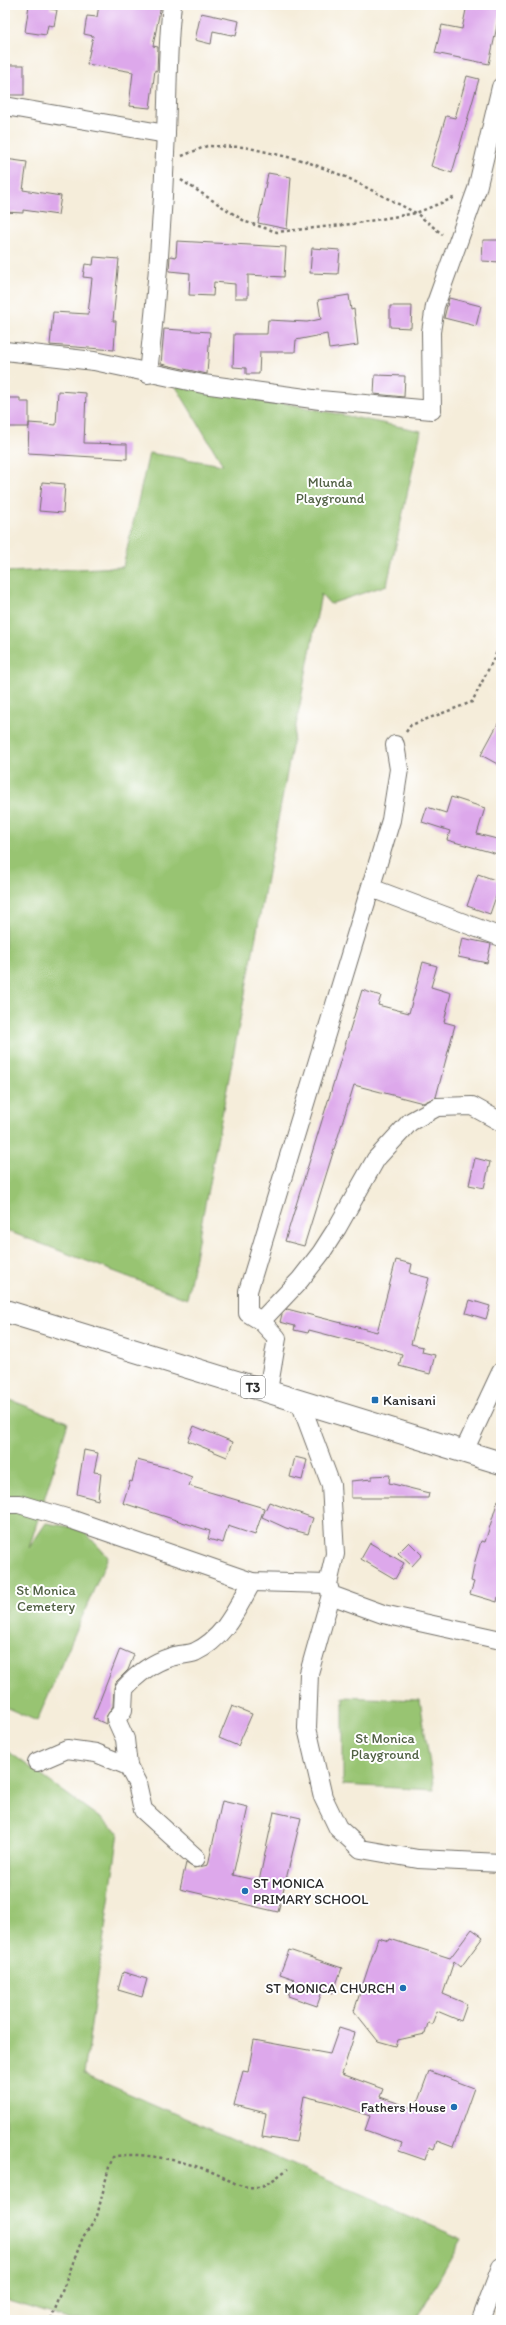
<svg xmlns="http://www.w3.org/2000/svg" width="506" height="2325" font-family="Itim,sans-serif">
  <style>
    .green { fill: #98c472; stroke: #62784e }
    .building { fill: #dda8eb }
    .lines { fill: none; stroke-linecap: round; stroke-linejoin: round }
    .minor-casing { stroke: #726f68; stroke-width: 20 }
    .highway-casing { stroke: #726f68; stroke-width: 24 }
    .path { stroke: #726f68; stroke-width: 2.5; stroke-dasharray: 3 3; stroke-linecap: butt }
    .minor { stroke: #fff; stroke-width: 18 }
    .highway { stroke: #fff; stroke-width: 22 }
    .poi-dot { fill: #1f6fb2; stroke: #fff; stroke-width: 1.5 }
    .labels { text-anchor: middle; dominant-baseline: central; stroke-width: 4; stroke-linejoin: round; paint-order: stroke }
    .shield { fill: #fff; stroke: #6b6b6b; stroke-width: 1 }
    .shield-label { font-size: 13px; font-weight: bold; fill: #2b2b2b }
    .park-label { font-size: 14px; fill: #516144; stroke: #fff }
    .poi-label { font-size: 14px; fill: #2b2b2b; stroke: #fff; text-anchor: start }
  </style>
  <rect width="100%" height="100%" fill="#fff"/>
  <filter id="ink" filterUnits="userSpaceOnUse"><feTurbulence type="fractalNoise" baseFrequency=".025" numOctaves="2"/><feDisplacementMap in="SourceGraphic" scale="8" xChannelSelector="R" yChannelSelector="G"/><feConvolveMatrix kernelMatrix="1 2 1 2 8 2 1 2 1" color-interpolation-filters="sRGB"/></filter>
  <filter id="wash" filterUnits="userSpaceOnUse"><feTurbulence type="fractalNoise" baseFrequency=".012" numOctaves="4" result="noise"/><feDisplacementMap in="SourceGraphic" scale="16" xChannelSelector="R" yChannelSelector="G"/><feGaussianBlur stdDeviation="0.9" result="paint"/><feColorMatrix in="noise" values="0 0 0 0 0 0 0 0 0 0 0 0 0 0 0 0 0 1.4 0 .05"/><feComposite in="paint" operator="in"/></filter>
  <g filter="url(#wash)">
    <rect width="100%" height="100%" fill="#f5edda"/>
    <g class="green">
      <path d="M172,380L421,431L387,585L330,604L321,594L187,1299L5,1230V572L123,567L149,453L223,465Z"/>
      <path d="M5,1398L68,1422L29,1548L46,1523L82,1529L108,1557L37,1721L5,1707Z"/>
      <path d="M343,1697L420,1700L434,1790L343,1785Z"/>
      <path d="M5,1749L119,1832L84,2074L462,2239L416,2320H71L5,2300Z"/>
    </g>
    <g id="blocks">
      <g class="building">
        <path d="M29,5H51L50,9L57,10L54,26L48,25L46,35L25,32Z"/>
        <path d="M99,5H161L153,46L158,47L157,71L155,70L150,108L129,106L133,72L87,64L93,36L84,34L87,16L97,17Z"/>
        <path d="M467,5L501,7L489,64L435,53L442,25L462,29Z"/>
        <path d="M201,13L239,21L236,36L213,31L211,44L195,40Z"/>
        <rect x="5" y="65" width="19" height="30"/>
        <path d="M467,76L479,79L452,173L431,166L446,116L455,118Z"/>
        <path d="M5,159L27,162L23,190L61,196L58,215L23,210V213L5,212Z"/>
        <path d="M268,173L291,177L287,229L258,223Z"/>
        <path d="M483,240H501V262L482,261Z"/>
        <path d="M177,241L286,247L284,277L248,275V298H235V284L214,282L213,296L189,295L190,273L169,271L170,256L176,257Z"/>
        <path d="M312,248L340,250L338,274L310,273Z"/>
        <path d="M94,257L119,259L113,321H116L114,350L50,345L53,312L88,314L92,278L83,277L85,264L93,265Z"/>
        <path d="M349,295L351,310L354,309L358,345L329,349L327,334L296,340L295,352H260L259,374H246V368L233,367L234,334H267L268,320L307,322L321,319L318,300Z"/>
        <path d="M449,298L481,306L476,326L444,318Z"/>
        <path d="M390,306H412L411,328L390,327Z"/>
        <path d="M164,329L210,332L207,374L161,364Z"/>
        <path d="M375,375L405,376L404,397L374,394Z"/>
        <path d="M58,391L86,393L84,443L127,444V459L28,453L29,423L56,425Z"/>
        <path d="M5,398H20V402H29V427H5Z"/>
        <path d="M42,482L65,484L63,513L39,511Z"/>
        <path d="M501,718V766L481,755Z"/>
        <path d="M451,797L485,808L477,834L501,840V855L447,840L450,831L422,822L427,807L446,813Z"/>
        <path d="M478,874L501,882L490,914L467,906Z"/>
        <path d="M462,938L491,944L487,963L458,957Z"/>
        <path d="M423,962L437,966L431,987L451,993L444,1022L455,1025L436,1097L423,1103L354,1085L304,1246L285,1241L362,990L381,996L378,1005L409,1013Z"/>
        <path d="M475,1158L490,1162L484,1188L469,1185Z"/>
        <path d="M396,1260L412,1264L410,1273L429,1278L411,1344L423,1347L422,1352L435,1355L430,1374L399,1366L402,1354L309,1330L308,1333L294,1330L295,1326L280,1322L282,1314L287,1309L377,1332Z"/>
        <path d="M470,1300L490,1306L486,1319L466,1313Z"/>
        <path d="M194,1426L233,1442L227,1457L188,1441Z"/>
        <path d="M84,1450L98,1453L94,1472L101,1473L98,1500L77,1494Z"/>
        <path d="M295,1457L307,1460L302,1480L290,1477Z"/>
        <path d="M137,1460L172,1469L192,1477L189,1486L264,1508L255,1535L228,1526L223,1543L208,1539L210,1531L123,1503L130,1481L132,1482Z"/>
        <path d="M390,1475L389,1483L429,1493L428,1498H351V1481L372,1479V1476Z"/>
        <path d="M498,1500H501V1598L498,1597L497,1602L470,1594L474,1582L471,1581L475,1561L481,1541L485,1542Z"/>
        <path d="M269,1502L313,1518L308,1534L286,1528L262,1517Z"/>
        <path d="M409,1542L422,1555L412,1566L398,1553Z"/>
        <path d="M370,1543L404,1563L395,1579L361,1559Z"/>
        <path d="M120,1649L134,1655L128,1670L116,1682L114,1688L113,1706L106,1717V1724L93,1718Z"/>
        <path d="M232,1706L252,1714L238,1746L219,1738Z"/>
        <path d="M222,1801L248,1807L233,1875L259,1881L274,1812L301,1818L278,1912L180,1889L186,1863L194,1868L208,1865Z"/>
        <path d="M472,1929L483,1937L461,1967L454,1961L443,1994L467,2004L461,2021L437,2011L432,2024L428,2023L425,2034L398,2040L396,2046L378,2041L354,2011L378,1938L389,1941L390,1939L450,1958Z"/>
        <path d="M289,1950L342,1968L333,1993L323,1989L317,2006L288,1996L294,1979L280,1974Z"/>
        <path d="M123,1972L147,1979L142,1997L118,1990Z"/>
        <path d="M339,2028L355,2033L342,2074L383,2089L380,2097L415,2109L429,2071L474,2088L453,2147L437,2141L434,2149L429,2147L425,2160L399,2151L402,2143L365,2130L370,2116L332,2103L304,2096L296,2142L262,2137L266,2113L234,2105L243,2071L248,2072L254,2040L330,2054Z"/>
      </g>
    </g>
  </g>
  <g filter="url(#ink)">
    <use href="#blocks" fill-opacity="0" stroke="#726f68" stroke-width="1"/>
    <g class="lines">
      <g class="minor-casing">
        <g id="minor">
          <path d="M5,106L166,134"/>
          <path d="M5,351L94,361L203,384L320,400L432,410L431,332L435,306L477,189L501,87"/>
          <path d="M148,374C157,294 163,213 166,132C168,90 167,47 172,5"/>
          <path d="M371,888L501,937"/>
          <path d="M261,1321L300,1280L321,1253L337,1228L376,1159L410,1122L437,1107L472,1106L501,1122"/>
          <path d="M268,1391L277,1338L261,1321L248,1313V1291L391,820L399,769L395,745"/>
          <path d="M300,1402L331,1485L335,1554L328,1584L331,1595L383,1614L501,1640"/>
          <path d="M464,1451L501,1372"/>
          <path d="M5,1504H19L73,1520L252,1582L328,1584"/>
          <path d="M331,1595L309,1673L307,1728L323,1797L338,1828L361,1849L418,1859L501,1863"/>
          <path d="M37,1762L67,1749L96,1753L128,1766L137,1783L143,1810L196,1858"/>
          <path d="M128,1766L125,1739L116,1719L123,1710L124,1689C137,1674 151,1663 171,1657C179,1654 188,1655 195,1652C225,1638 237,1608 252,1582"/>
          <path d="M481,2320L501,2267"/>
        </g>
      </g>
      <g class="highway-casing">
        <path id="highway" d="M5,1311L501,1463"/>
      </g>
      <g class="path">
        <path d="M182,156L207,146L245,147L305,161L346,177L416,213L442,234"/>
        <path d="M181,180L246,222L277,232L352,224L416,213L456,197"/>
        <path d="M406,732L411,725L472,702L501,644"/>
        <path d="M51,2320L83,2237L97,2216L109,2167L113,2157C137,2150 189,2162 212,2172C228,2178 238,2189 257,2187C267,2186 279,2175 288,2169"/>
      </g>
      <use href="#minor" class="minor"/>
      <use href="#highway" class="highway"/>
    </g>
  </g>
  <g class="poi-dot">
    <rect x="371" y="1396" width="8" height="8" rx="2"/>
    <circle cx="245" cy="1891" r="4"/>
    <circle cx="403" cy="1988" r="4"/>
    <circle cx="454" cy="2107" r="4"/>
  </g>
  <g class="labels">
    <rect class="shield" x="241" y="1376" width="24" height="22" rx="3"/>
    <g class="shield-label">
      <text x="253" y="1387">T3</text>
    </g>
    <g class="park-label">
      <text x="330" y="482">Mlunda<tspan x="330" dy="16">Playground</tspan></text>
      <text x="46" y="1590">St Monica<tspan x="46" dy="16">Cemetery</tspan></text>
      <text x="385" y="1738">St Monica<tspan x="385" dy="16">Playground</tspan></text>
    </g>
    <g class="poi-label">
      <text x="383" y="1400">Kanisani</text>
      <text x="253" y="1883">ST MONICA<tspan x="253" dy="16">PRIMARY SCHOOL</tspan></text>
      <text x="395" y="1988" text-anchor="end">ST MONICA CHURCH</text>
      <text x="446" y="2107" text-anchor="end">Fathers House</text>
    </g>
  </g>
  <rect width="506" height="2325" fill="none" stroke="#fff" stroke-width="20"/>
</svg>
